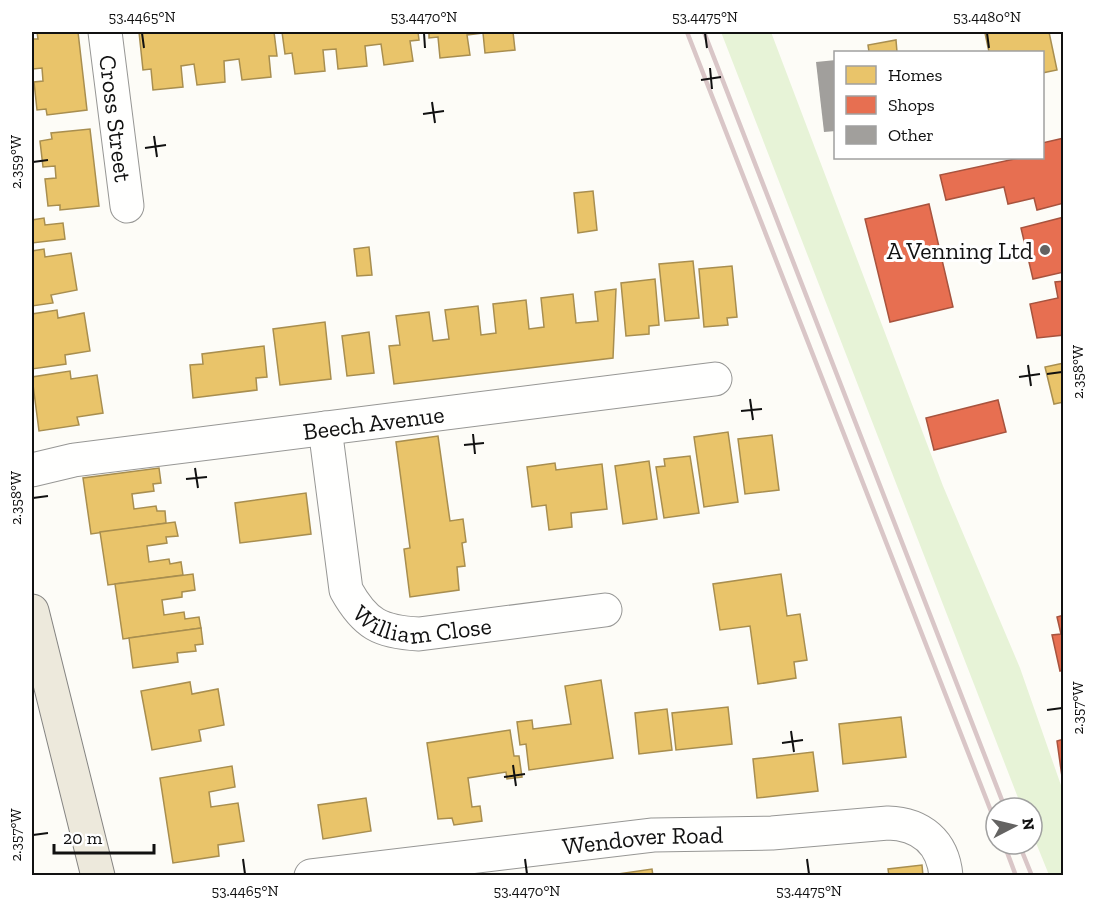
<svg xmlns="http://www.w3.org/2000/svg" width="1095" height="907" font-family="'Zilla Slab',serif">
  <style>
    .green { fill: #e7f3d7 }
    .homes { fill: #e9c46a; stroke: #a88e4f; stroke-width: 1.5 }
    .shops { fill: #e76f51; stroke: #a7533e; stroke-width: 1.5 }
    .building { fill: #a19f9c }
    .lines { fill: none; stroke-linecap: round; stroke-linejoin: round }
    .minor-casing { stroke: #979795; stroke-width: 35 }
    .major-casing { stroke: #858482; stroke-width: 35 }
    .minor { stroke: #fffffe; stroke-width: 33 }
    .major { stroke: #ede9dc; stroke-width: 33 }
    .rail { stroke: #d9c6c7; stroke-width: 4.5 }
    .ticks { fill: none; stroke: #111; stroke-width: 2 }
    .poi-dot { fill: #646362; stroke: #fff; stroke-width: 2 }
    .labels { text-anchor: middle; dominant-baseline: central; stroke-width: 6; stroke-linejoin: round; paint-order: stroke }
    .street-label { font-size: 24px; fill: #111; stroke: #fff }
    .poi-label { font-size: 24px; fill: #111; stroke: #fff; text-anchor: end }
    .neatline { fill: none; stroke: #111; stroke-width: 2 }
    .ticks-label { font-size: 15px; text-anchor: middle; fill: #111 }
  </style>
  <rect width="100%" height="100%" fill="#fdfcf7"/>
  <path class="green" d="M721,32H771L943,486L1020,668L1063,791V875H1049L1032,833V808H1022Z"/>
  <g class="homes">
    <path d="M37,32H78L87,110L47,115L46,109L37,110L34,82L43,81L42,68L33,69L32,56V39H38Z"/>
    <path d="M139,32H274L277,56H269L271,77L242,80L239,59L224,61L225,82L197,85L194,64L181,66L183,87L153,90L151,69L143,70Z"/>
    <path d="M282,32H418L419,40L410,41L413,61L384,65L381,44L365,46L367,66L338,69L336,49L323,50L325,71L295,74L292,53L285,54Z"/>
    <path d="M429,32H513L515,50L485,53L483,33L467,35L470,55L440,58L438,37L429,38Z"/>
    <path d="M991,32H1049L1057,70L1042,73V52H989L985,33Z"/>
    <path d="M896,40L897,52H869L868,45Z"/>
    <path d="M90,129L99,206L60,210V205L48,206L45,179L56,178L55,166L43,167L40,141L52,139L51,133Z"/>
    <path d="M593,191L597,230L578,233L574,193Z"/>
    <path d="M44,218L45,225L63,223L65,239L32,243V220Z"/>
    <path d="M369,247L372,275L357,276L354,249Z"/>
    <path d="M44,249L45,257L71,253L77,290L51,295L53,303L32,306V251Z"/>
    <path d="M693,261L699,318L665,321L659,264Z"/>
    <path d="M732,266L737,317L727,318L728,325L704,327L699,269Z"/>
    <path d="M655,279L659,325L649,326V334L626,336L621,283Z"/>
    <path d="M616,289L613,358L394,384L389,346L400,345L396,316L429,312L433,341L449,339L445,310L478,306L481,335L496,333L493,304L526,300L529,329L544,327L541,298L573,294L576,323L598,321L595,292Z"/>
    <path d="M57,310L58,318L84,313L90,351L65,355L66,364L32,369V314Z"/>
    <path d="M325,322L331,379L280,385L273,329Z"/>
    <path d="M369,332L374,373L347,376L342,336Z"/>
    <path d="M264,346L267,377L256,378L257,390L193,398L190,365L203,364L202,354Z"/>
    <path d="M1064,363V402L1054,404L1045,367Z"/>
    <path d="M70,371L71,379L97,375L103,413L77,417L79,425L39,431L32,377Z"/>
    <path d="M728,432L738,502L704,507L694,437Z"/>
    <path d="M772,435L779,490L745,494L738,439Z"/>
    <path d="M438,436L450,521L463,519L466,542L462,543L465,566L457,567L459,590L410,597L404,549L410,548L396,442Z"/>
    <path d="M690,456L699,513L664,518L656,467L665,466L664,459Z"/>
    <path d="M649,461L657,519L623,524L615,466Z"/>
    <path d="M555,463L556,470L602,464L607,509L571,513L572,527L549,530L546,505L532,507L527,467Z"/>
    <path d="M159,468L161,483L153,484L154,491L132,494L134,509L156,506L157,511H165L166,523L91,534L83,478Z"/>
    <path d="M306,493L311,534L240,543L235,503Z"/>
    <path d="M175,522L178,536L166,537L167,543L147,546L149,562L169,559L170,564L181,562L183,575L108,585L100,532Z"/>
    <path d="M193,574L195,590L182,592V597L162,600L164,615L184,612L185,619L199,617L201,628L123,639L115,584Z"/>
    <path d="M781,574L787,616L800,614L807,660L794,662L796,678L758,684L750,626L720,630L713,584Z"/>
    <path d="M201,628L203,644L195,645L196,651L177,653L178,662L133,668L129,638Z"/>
    <path d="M601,680L613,758L529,770L526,744L520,745L517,722L532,720L533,729L571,724L565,686Z"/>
    <path d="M190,682L192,694L218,689L224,725L199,730L201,741L152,750L141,691Z"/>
    <path d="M728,707L732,744L676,750L672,713Z"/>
    <path d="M667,709L672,750L639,754L635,713Z"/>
    <path d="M901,717L906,757L843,764L839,724Z"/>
    <path d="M510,730L514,756H519L522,777L507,779L506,772L468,778L472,807L480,806L482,821L454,825L452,818L438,819L427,743Z"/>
    <path d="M813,752L818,791L757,798L753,759Z"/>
    <path d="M232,766L235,787L209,792L211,807L238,803L244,841L218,845L219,856L173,863L160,778Z"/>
    <path d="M366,798L371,831L323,839L318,805Z"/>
    <path d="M922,865L923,876H889L888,869Z"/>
    <path d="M652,869L653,876H604Z"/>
  </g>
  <g class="shops">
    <path d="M1064,138V203L1037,210L1034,198L1008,204L1004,187L946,200L940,175L1019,158H1042V143Z"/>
    <path d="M929,204L953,307L890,322L865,219Z"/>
    <path d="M1064,217V272L1033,279L1021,228Z"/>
    <path d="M1064,281V335L1037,338L1030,304L1058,298L1055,282Z"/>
    <path d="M998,400L1006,432L934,450L926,418Z"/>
    <path d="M1064,615V670L1060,671L1052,635L1061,634L1057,617Z"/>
    <path d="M1064,739V791L1057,741Z"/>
  </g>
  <path class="building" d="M836,60V131L824,132L816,62Z"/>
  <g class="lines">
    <g class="minor-casing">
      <g id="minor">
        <path id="s1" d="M105,32L127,206"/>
        <path id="s2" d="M325,428L346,590C365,624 380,632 419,634L605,610"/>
        <path id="s3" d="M32,470L74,460L715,379"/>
        <path id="s4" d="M311,876L653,835L772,833L888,823C921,824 943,842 946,876"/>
      </g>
    </g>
    <g class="major-casing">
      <path id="major" d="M32,611L98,876"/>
    </g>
    <use href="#minor" class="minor"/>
    <use href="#major" class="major"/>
    <g class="rail">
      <path d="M687,32L996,824"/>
      <path d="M704,32L1005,808"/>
      <path d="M1004,844L1016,876"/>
      <path d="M1019,844L1032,876"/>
    </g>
  </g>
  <path class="ticks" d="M142,33L144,48M424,33L425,48M705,33L707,48M987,33L989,48M710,68L712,89M701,80L721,77M432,102L435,123M423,114L444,111M154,136L157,157M145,148L166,145M33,162L48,160M1028,365L1031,386M1047,374L1062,372M1019,377L1040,374M750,399L753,420M741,411L762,409M473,434L475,454M464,445L484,443M195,468L198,488M186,479L207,477M33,498L48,496M1047,710L1062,708M791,731L794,752M782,743L803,740M513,765L516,786M504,777L525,774M33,835L48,833M243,859L245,874M525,859L527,874M807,859L809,874"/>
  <circle class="poi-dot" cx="1045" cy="250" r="6"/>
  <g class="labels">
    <g class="street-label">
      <text stroke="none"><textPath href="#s1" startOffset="87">Cross Street</textPath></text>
      <text stroke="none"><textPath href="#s3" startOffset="345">Beech Avenue</textPath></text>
      <text stroke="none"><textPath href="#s2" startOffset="256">William Close</textPath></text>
      <text stroke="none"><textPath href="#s4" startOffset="334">Wendover Road</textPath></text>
    </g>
    <g class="poi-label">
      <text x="1033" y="250">A Venning Ltd</text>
    </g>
  </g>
  <rect width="1095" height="907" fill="none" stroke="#ffffff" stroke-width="66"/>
  <rect x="834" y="51" width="210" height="108" fill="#ffffff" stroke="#a0a0a0" stroke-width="1.5"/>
  <rect x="846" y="66" width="30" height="18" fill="#e9c46a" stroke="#a0a0a0" stroke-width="1.5"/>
  <text x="888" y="81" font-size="18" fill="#111111">Homes</text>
  <rect x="846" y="96" width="30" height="18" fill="#e76f51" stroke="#a0a0a0" stroke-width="1.5"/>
  <text x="888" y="111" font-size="18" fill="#111111">Shops</text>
  <rect x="846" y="126" width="30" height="18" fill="#a19f9c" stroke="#a0a0a0" stroke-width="1.5"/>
  <text x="888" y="141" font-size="18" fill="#111111">Other</text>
  <g transform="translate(1014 826) rotate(83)"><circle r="28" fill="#ffffff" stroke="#a0a0a0" stroke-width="1.5"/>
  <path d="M0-4.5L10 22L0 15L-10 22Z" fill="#646362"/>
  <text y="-9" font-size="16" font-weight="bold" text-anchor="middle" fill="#111111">N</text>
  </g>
  <path d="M54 844v9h100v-9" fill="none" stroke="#111111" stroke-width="3"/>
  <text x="63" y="844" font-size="18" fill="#111111" stroke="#ffffff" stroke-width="4.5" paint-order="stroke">20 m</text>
  <rect x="33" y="33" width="1029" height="841" class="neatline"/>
  <g class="ticks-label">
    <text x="142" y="22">53.4465°N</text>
    <text x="424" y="22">53.4470°N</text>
    <text x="705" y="22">53.4475°N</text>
    <text x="987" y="22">53.4480°N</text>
    <text transform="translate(16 162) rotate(-90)" y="5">2.359°W</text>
    <text transform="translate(1078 372) rotate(-90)" y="5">2.358°W</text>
    <text transform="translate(16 498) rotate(-90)" y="5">2.358°W</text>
    <text transform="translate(1078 708) rotate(-90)" y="5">2.357°W</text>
    <text transform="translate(16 835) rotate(-90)" y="5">2.357°W</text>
    <text x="245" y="896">53.4465°N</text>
    <text x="527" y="896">53.4470°N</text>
    <text x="809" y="896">53.4475°N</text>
  </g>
</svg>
